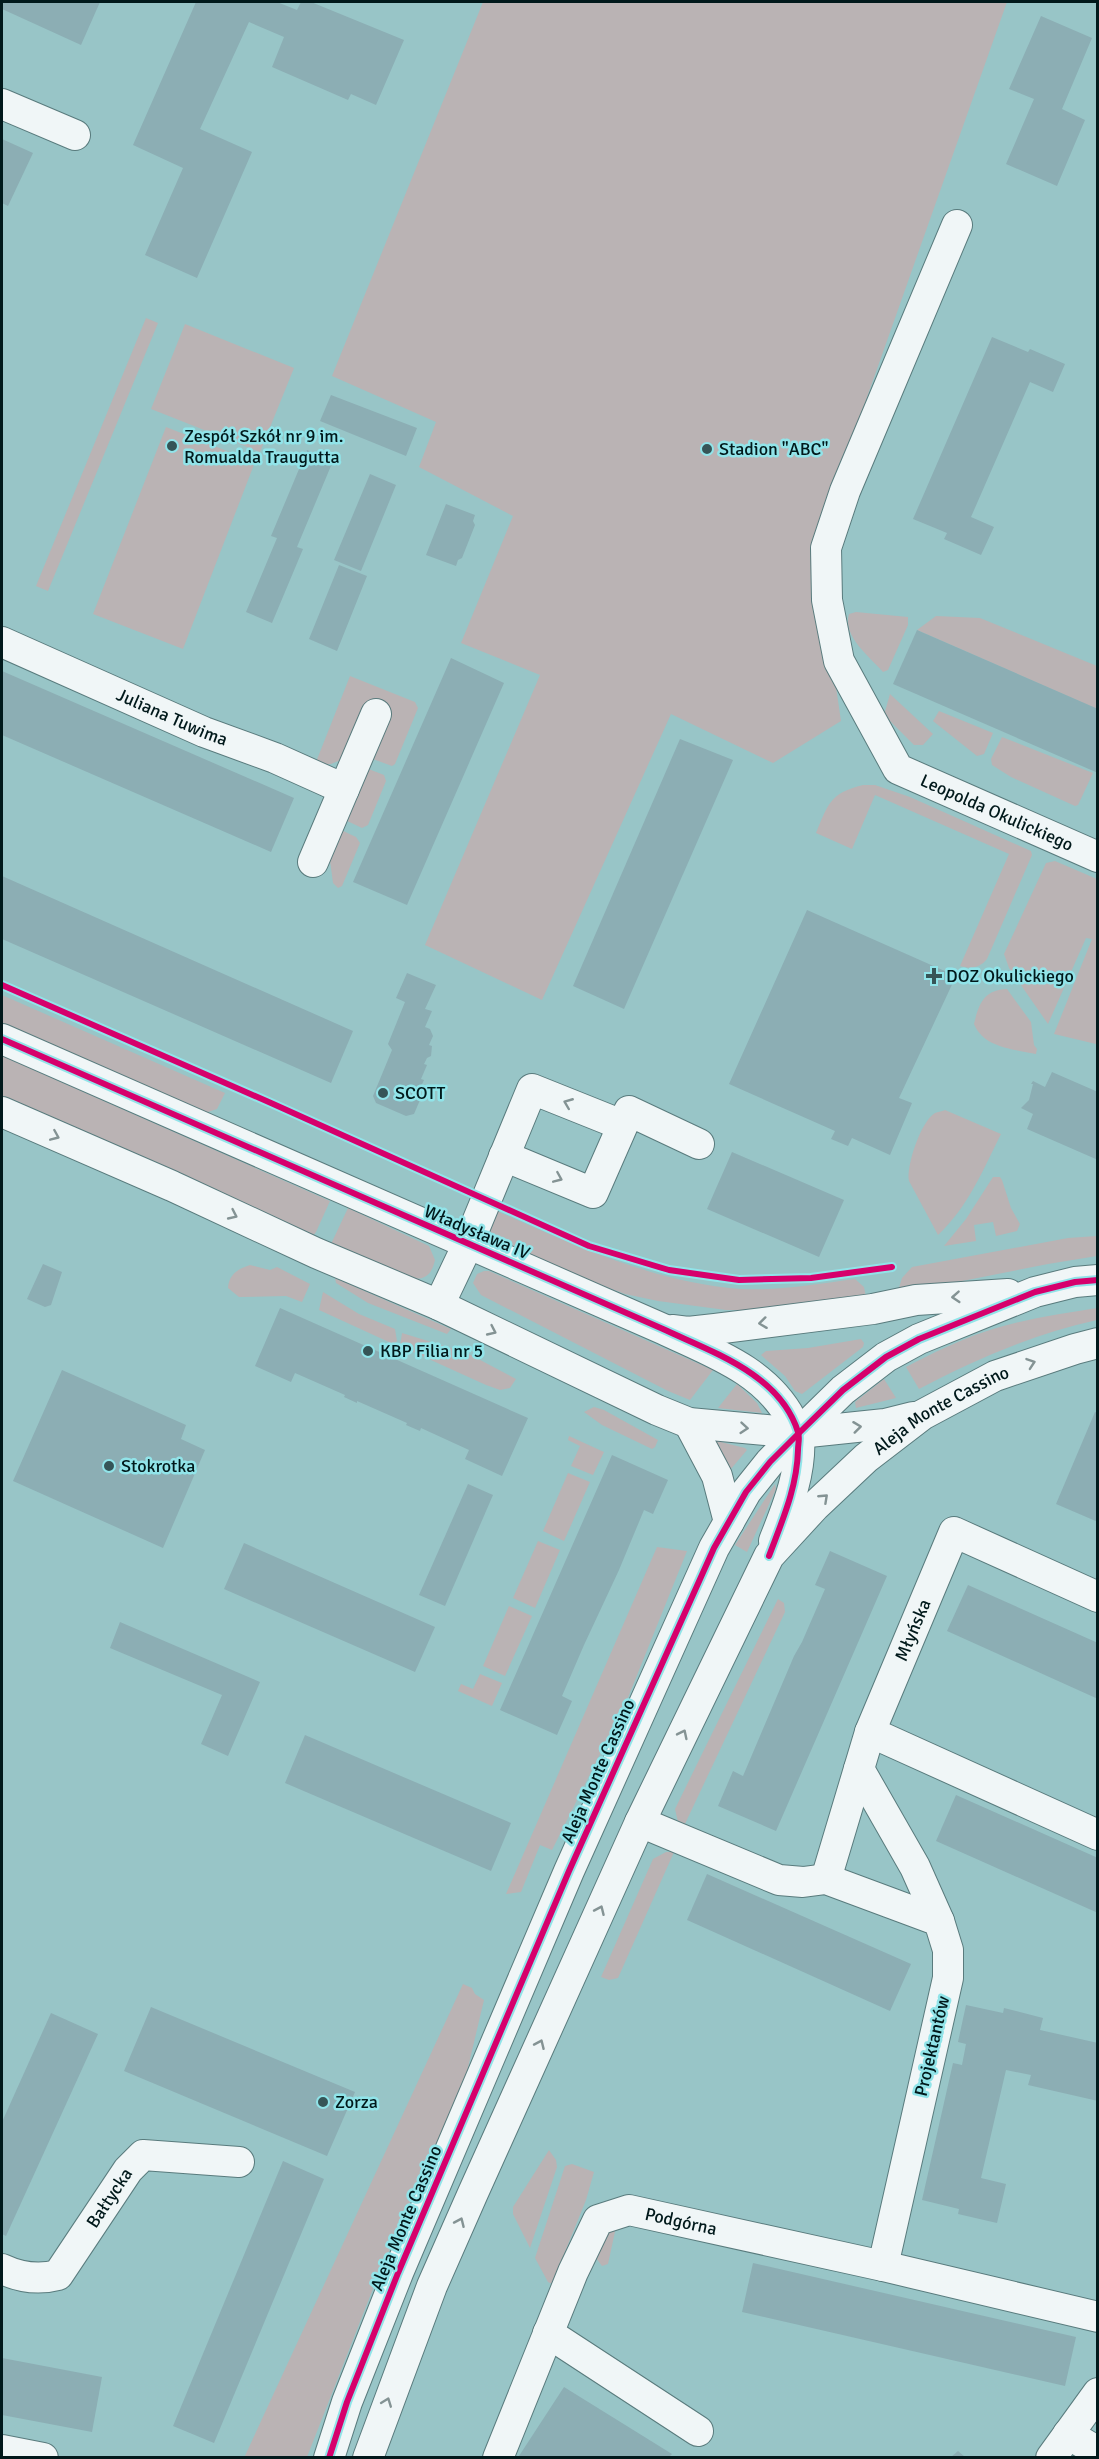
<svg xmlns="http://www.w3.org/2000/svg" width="1099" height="2459" font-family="Signika,sans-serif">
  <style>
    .green { fill: #bab3b4 }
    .building { fill: #8caeb4 }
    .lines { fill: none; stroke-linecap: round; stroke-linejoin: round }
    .minor-casing { stroke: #597b7d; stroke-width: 32 }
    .minor { stroke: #f0f6f7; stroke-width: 30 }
    .cycleway-casing { stroke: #91e4e9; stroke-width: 10 }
    .cycleway { stroke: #d6006c; stroke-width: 6 }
    .oneway { stroke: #849394 }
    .poi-dot { fill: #365557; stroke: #91e4e9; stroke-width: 2 }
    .labels { text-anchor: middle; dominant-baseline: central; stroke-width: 5; stroke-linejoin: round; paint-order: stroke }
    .poi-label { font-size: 18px; fill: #01191b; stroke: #91e4e9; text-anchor: start }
    .street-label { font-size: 18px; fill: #01191b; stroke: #91e4e9 }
  </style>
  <rect width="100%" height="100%" fill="#98c5c7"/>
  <g class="green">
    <path d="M483,2H1007L815,544L841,721L773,763L671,714L542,1000L425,945L540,675L461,643L513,516L419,467L436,422L332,376Z"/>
    <path d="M146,318L158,323L48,591L36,586Z"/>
    <path d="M185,324L294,368L260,452L151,409Z"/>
    <path d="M166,427L255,462L183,649L93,614Z"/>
    <path d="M856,612L908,617V625L888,670L883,672C870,657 842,636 849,614Z"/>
    <path d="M936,616L980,618L1097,666V709L917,630Z"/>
    <path d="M350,676L415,702L418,708L395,764L392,766L370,758L343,759L331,764L321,765L316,762Z"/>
    <path d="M890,694L933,734L923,745H914L884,715Z"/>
    <path d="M939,711L993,733L984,754L977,756L933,721Z"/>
    <path d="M1002,737L1093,773L1078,805L1075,806L1011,777L992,765L991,759Z"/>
    <path d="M366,768L384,775L386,781L368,825L362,828L343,819Z"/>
    <path d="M863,785H875L910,797L1031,851L1032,855L987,959C980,968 971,969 960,966L1009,854L875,795L852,849L816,833C828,804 830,793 863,785Z"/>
    <path d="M339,829L356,837L360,843L342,886L338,888L333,883L329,853Z"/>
    <path d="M1055,861L1097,879L1096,1044L1054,1034L1092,939L1086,938L1048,1024L1009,968L1004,954L1046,863Z"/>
    <path d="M1007,989L1031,1022L1034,1045L1037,1049L1036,1054C1013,1049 984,1048 974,1024C979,1003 984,990 1007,989Z"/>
    <path d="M2,995L225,1093L217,1109L205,1113L2,1023Z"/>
    <path d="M2,1056L330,1201L316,1232L313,1236L2,1099Z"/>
    <path d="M945,1110L1001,1134C983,1170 968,1207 938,1235L909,1181C906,1166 921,1121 935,1113C937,1112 943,1111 945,1110Z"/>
    <path d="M993,1177H1000L1002,1180L1011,1208L1020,1224L1017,1231L996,1236L993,1222L974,1225L976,1241L944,1246L966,1219Z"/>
    <path d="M348,1208L429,1246L435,1260C432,1273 427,1279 414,1279L331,1244Z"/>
    <path d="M492,1209C573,1244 651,1282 740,1289C778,1291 817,1284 855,1279L864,1287L866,1297L800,1310H726L658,1301L625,1294L593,1282L498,1240L489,1230Z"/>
    <path d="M1097,1236V1256L1048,1264L897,1294L902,1278L912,1267L1068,1238Z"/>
    <path d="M250,1265L270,1270L277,1267L310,1284L302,1302L286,1296L239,1297L228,1288C229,1274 238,1269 250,1265Z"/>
    <path d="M484,1271H489L713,1370L690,1400L668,1391L481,1295L473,1283L477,1274Z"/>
    <path d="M335,1278L451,1329L447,1334L368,1303L336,1283Z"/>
    <path d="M323,1292L359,1314L395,1329L397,1341L395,1344L391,1343L319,1310Z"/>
    <path d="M1097,1308V1320C1034,1334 976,1359 919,1389L906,1367C933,1353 959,1340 987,1331C1023,1319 1061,1314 1097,1308Z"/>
    <path d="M402,1333L467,1353L516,1379L510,1388L500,1390L486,1385L400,1346Z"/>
    <path d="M861,1339L864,1343L863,1347L802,1394L795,1391L785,1376L761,1355L766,1351L808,1348Z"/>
    <path d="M884,1379L896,1398L856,1408L855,1402Z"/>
    <path d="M737,1384L757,1403L762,1413L718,1408Z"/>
    <path d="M594,1407L604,1410L658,1440L655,1447L652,1449L602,1425L584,1412Z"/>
    <path d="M569,1436L604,1452L593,1475L571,1466L580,1446L568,1440Z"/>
    <path d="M705,1438L745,1448L747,1450L730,1470Z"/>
    <path d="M568,1473L590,1482L564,1541L543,1531Z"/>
    <path d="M775,1484L776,1489L747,1552L735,1545Z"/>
    <path d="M538,1541L560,1550L535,1608L513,1598Z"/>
    <path d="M657,1547L687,1551L627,1700L552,1850L540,1845L521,1892L506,1894Z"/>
    <path d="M778,1599L784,1603L785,1612L684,1826L678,1822L675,1809Z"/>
    <path d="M509,1606L532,1616L505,1676L483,1666Z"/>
    <path d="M480,1674L502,1683L492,1706L458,1691L461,1684L473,1689Z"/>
    <path d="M666,1852H674L618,1978L609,1980L601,1977L653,1859Z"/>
    <path d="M463,1984L472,1988L475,1994L484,2000L466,2076L378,2276L307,2457L244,2458Z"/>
    <path d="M549,2150L556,2160L557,2167L530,2248L513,2214V2207Z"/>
    <path d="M572,2164L594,2172L586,2200L552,2284L548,2282L535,2258L565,2166Z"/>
    <path d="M616,2227L608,2264L602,2266L596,2258V2239Z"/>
  </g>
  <g class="building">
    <path d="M2,2H100L81,45L2,9Z"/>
    <path d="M196,2H277L297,10L301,2H311L404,40L376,105L351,94L348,100L272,67L284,37L249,22L200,129L252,152L197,278L145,255L183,168L133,145Z"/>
    <path d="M1041,16L1092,38L1062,109L1085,120L1057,186L1006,164L1034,99L1009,89Z"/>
    <path d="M2,139L33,153L8,206L2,203Z"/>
    <path d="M992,337L1028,352L1030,349L1065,364L1053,392L1030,382L971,517L994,527L981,555L944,539L947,533L913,519Z"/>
    <path d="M331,395L417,428L406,456L320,421Z"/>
    <path d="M307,450L333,461L297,547L303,549L272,623L246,612L277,538L271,536Z"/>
    <path d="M370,474L396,485L361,571L334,560Z"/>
    <path d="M446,504L475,515L473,521L475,525L462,558L458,560L456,566L426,555Z"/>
    <path d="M339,565L367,576L337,651L309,639Z"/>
    <path d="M917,630L1098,709V773L893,684Z"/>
    <path d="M451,658L504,683L407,905L353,882Z"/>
    <path d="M2,671L294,798L271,852L2,735Z"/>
    <path d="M680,739L733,760L624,1009L573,986Z"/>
    <path d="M2,876L353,1031L331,1083L2,939Z"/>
    <path d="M807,910L956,976L899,1098L912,1103L890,1155L852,1138L848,1146L831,1139L835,1131L729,1084Z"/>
    <path d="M407,973L436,985L425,1009L432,1011L425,1027L430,1029L433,1036L429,1045L432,1046L431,1056L427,1058L424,1064L427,1065L421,1079L424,1080L417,1095L420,1100L414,1114L406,1116L376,1103L373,1096L392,1050L388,1044L405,1002L396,998Z"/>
    <path d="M1052,1072L1098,1092V1160L1027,1129L1033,1114L1021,1108L1029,1100L1033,1084H1031L1033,1081L1045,1087Z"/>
    <path d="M732,1152L844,1200L819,1257L707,1209Z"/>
    <path d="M43,1264L62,1272L51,1305L45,1307L27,1299Z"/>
    <path d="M280,1308L528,1418L502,1476L465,1459L469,1450L421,1428L420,1431L406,1425L407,1423L357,1401V1403L344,1397L345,1395L295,1373L291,1382L255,1366Z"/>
    <path d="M62,1370L186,1425L181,1439L205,1450L163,1548L13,1481Z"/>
    <path d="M1095,1412L1098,1413V1522L1056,1504Z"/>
    <path d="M612,1455L668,1480L653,1514L644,1510L619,1570L584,1645L562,1696L572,1701L557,1735L500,1710Z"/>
    <path d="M468,1484L493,1495L445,1606L419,1595Z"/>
    <path d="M244,1543L435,1627L415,1672L224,1589Z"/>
    <path d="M830,1551L887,1576L776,1831L718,1806L733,1771L743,1776L794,1656L802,1642L825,1589L815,1585Z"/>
    <path d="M968,1585L1098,1643V1699L947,1631Z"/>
    <path d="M120,1622L260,1682L228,1756L201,1744L222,1695L110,1648Z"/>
    <path d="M305,1735L511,1823L491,1871L285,1783Z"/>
    <path d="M956,1795L1098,1858V1913L936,1841Z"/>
    <path d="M707,1874L911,1964L890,2011L687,1920Z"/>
    <path d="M966,2005L1003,2013L1004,2008L1043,2018L1040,2030L1098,2043V2101L1028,2085L1031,2075L1006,2070L981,2178L1006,2184L997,2223L958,2214L959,2209L922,2200L953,2063L962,2065L966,2044L958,2042Z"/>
    <path d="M151,2007L355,2092L327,2156L124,2071Z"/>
    <path d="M51,2013L98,2034L6,2236L2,2234V2122Z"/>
    <path d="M283,2161L324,2179L214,2443L173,2426Z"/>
    <path d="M753,2263L1076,2337L1065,2386L742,2312Z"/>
    <path d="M2,2358L102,2377L92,2432L2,2415Z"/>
    <path d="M564,2387L672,2454L669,2457L519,2456Z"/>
    <path d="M958,2451L965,2457H951Z"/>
  </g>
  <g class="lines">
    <g class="minor-casing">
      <g id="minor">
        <path d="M2,104L75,135"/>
        <path id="s1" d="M957,225L845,491L826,548L827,600L839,661L898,769L1098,857"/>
        <path id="s2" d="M2,642L204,732L275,758L344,789"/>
        <path d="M313,862L376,714"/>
        <path d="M2,1039L663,1329C711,1352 765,1370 791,1419C794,1424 798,1430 799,1435C802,1473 787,1508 774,1541"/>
        <path d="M2,1112L172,1186L316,1253L439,1305L657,1410L689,1423L799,1433L885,1424L913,1417"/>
        <path d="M504,1156L593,1193L629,1111L699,1144"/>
        <path d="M439,1305L468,1244L532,1089L622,1125"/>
        <path d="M672,1330L688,1332L715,1329L873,1309L916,1300L1008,1294"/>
        <path d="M689,1423L717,1476L729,1522"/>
        <path d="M870,1732L1098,1835"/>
        <path d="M859,1769L915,1867L939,1921"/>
        <path d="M640,1822L779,1880L803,1882L826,1879L939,1921L948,1950V1978L883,2266L1098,2317"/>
        <path id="s3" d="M826,1879L870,1732L954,1532L1098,1597"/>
        <path id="s4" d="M2,2269C19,2277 39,2280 58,2275L128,2170L143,2155L239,2162"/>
        <path d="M548,2333L698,2431"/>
        <path d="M1068,2434L1098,2452"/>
        <path d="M2,2450L43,2458"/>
        <path d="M329,2458L347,2402L398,2273L569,1871L714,1548L746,1492L770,1462L799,1433L843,1390L886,1357L919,1339L1035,1292L1075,1282L1098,1280"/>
        <path id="s5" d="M368,2458L432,2286L473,2193L640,1822L769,1556L815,1506L866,1458L922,1415L995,1376L1075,1349L1098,1343"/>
        <path id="s6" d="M498,2458L573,2272L598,2220L629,2210L883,2266"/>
        <path d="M1051,2458L1098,2393"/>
      </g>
    </g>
    <use href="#minor" class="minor"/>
    <g class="cycleway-casing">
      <g id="cycleway">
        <path d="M2,985L271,1103L589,1246L669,1270L739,1280L811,1278L892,1267"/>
        <path d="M2,1039L663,1329C712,1352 780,1374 798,1432C800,1437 798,1444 798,1450C797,1488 782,1521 769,1556"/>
        <path d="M329,2458L347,2402L398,2273L569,1871L714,1548L746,1492L770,1462L799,1433L843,1390L886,1357L919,1339L1035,1292L1075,1282L1098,1280"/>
      </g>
    </g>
    <use href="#cycleway" class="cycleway"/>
  </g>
  <defs><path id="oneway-chevron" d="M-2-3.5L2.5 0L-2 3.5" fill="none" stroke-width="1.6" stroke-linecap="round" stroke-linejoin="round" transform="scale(1.5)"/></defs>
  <g class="oneway">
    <use href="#oneway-chevron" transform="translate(568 1103) rotate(-158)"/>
    <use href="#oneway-chevron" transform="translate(55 1136) rotate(23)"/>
    <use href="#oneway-chevron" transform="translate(558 1178) rotate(23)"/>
    <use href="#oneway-chevron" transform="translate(233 1215) rotate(25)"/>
    <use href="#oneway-chevron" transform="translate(956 1297) rotate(176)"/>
    <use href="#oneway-chevron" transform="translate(763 1323) rotate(173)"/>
    <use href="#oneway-chevron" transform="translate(492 1331) rotate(25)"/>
    <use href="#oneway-chevron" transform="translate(1031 1363) rotate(-19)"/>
    <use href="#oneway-chevron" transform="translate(857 1427) rotate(-7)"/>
    <use href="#oneway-chevron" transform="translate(744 1428) rotate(5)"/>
    <use href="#oneway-chevron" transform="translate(824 1498) rotate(-43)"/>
    <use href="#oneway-chevron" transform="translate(683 1734) rotate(-64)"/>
    <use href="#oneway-chevron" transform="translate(600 1910) rotate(-66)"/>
    <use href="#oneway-chevron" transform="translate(540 2044) rotate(-66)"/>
    <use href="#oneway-chevron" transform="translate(460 2222) rotate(-66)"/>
    <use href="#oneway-chevron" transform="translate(387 2402) rotate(-69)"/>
  </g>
  <g class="poi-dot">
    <circle cx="172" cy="446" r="6"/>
    <circle cx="707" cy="449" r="6"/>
    <path d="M931 967h6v6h6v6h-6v6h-6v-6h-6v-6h6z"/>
    <circle cx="383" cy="1093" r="6"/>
    <circle cx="368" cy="1351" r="6"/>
    <circle cx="109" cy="1466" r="6"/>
    <circle cx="323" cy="2102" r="6"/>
  </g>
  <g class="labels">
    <g class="poi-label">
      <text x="184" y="436">Zespół Szkół nr 9 im.<tspan x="184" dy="21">Romualda Traugutta</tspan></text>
      <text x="719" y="449">Stadion "ABC"</text>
      <text x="946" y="976">DOZ Okulickiego</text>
      <text x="395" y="1093">SCOTT</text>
      <text x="380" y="1351">KBP Filia nr 5</text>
      <text x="121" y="1466">Stokrotka</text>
      <text x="335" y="2102">Zorza</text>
    </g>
    <g class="street-label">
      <text stroke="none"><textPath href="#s2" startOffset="186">Juliana Tuwima</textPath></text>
      <text stroke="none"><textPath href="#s1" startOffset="694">Leopolda Okulickiego</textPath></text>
      <text transform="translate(477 1232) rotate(23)">Władysława IV</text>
      <text stroke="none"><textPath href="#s5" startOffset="1215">Aleja Monte Cassino</textPath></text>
      <text stroke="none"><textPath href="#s3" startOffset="264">Młyńska</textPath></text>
      <text transform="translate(598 1771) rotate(-66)">Aleja Monte Cassino</text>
      <text transform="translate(932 2046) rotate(-77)">Projektantów</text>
      <text stroke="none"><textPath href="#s4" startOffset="150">Bałtycka</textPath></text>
      <text transform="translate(406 2218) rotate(-67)">Aleja Monte Cassino</text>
      <text stroke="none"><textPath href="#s6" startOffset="344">Podgórna</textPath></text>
    </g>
  </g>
  <rect width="1099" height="2459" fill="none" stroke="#01191b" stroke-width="6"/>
</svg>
